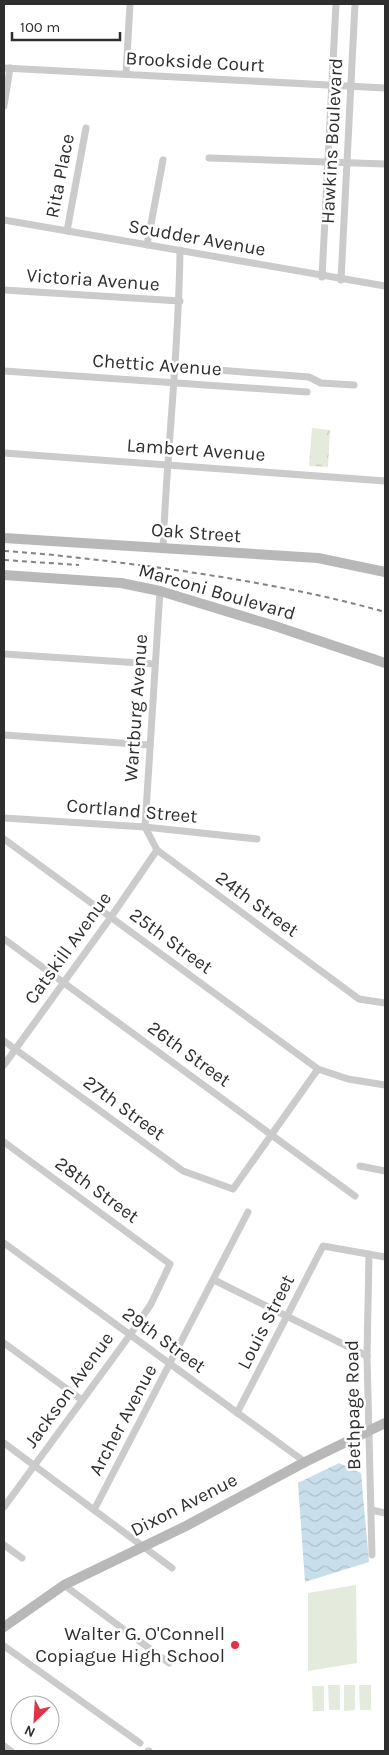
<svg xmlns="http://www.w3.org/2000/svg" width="389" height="1755" font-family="Karla,sans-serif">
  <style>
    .forest { fill: url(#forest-crowns) }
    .garden { fill: #e5ebdc }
    .water { fill: url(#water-waves) }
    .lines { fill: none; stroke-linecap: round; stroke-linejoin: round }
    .street { stroke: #cbcbcb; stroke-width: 7 }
    .secondary { stroke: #b8b8b8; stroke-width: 10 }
    .rail { stroke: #838383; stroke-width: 2; stroke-dasharray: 5 4; stroke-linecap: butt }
    .poi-dot { fill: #e23247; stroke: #fff; stroke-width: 2 }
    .labels { text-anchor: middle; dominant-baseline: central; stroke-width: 5; stroke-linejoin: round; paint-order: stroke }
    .street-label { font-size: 19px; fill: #2e2e2e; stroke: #fff }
    .poi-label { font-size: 19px; fill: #2e2e2e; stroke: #fff; text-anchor: end }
  </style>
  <defs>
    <pattern id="forest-crowns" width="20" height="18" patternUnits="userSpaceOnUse" patternTransform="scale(1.25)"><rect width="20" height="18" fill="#e5ebdc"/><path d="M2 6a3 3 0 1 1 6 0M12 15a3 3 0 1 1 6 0" fill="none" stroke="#c5cabd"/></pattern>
    <pattern id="water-waves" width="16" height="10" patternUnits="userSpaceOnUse" patternTransform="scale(1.25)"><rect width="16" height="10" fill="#c8dfeb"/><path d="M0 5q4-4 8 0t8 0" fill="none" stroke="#acc0ca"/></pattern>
  </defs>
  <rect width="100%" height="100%" fill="#fff"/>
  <path class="forest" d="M312,428L330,430L328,467L309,466Z"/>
  <g class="garden">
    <path d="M314,435L326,436L324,461L312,460Z"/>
    <path d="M356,1585L357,1663L308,1671V1593Z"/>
    <path d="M328,1685H340V1710H329Z"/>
    <path d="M344,1685H355V1710L344,1711Z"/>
    <path d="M359,1685H371V1710H360Z"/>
    <path d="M312,1686H324V1711H313Z"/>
  </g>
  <path class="water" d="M339,1463L361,1473L369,1562L305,1582L298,1483Z"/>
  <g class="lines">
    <g class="street">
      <path d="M4,68L385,88"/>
      <path d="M126,74L130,4"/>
      <path d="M4,106L10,68"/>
      <path d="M209,158L385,164"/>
      <path d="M4,220L385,286"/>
      <path d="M67,231L86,128"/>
      <path d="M147,245L163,160"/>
      <path d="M322,277L336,4"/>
      <path d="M341,280L355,4"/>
      <path d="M4,290L180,301"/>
      <path d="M218,370L309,377L321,383L354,385"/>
      <path d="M4,371L307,392"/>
      <path d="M4,453L385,481"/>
      <path d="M163,548C167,449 179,350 180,250"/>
      <path d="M160,591L145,827L157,850L359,999L385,1003"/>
      <path d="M4,654L155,664"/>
      <path d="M4,735L150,745"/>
      <path d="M4,818L145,827L257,839"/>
      <path d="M4,839L318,1069L348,1079L385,1085"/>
      <path d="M4,939L355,1196"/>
      <path d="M4,1041L183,1171L233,1189L318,1069"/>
      <path d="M4,1065L111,917L157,850"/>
      <path d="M4,1142L170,1264L151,1304L130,1335L4,1507"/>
      <path d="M360,1166L385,1171"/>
      <path d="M4,1243L305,1462"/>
      <path d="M369,1254L367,1356L372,1555"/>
      <path d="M214,1280L367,1356"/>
      <path d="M4,1343L82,1400"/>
      <path d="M237,1413L323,1246L385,1257"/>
      <path d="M4,1443L172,1568"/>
      <path d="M94,1510L248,1212"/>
      <path d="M371,1510L385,1513"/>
      <path d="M4,1545L22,1558"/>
      <path d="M64,1585L169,1663"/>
      <path d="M4,1646L140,1743"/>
      <path d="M4,1746L11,1751"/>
      <path d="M148,1751H149"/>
    </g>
    <g class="secondary">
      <path d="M4,538L318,558L385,572"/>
      <path d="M4,575L121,583L160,591L275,626L385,663"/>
      <path d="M4,1627L64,1585L186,1526L305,1462L385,1423"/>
    </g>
    <g class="rail">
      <path d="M4,551C52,554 99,560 147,566C227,577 307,590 385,612"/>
      <path d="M4,560L79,565"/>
    </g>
  </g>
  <circle class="poi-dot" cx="235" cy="1645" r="5"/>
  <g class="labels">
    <g class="street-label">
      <text transform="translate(195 62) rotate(3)">Brookside Court</text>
      <text transform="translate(332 141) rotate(-87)">Hawkins Boulevard</text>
      <text transform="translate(60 176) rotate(-79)">Rita Place</text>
      <text transform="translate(197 238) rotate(10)">Scudder Avenue</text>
      <text transform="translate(93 280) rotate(4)">Victoria Avenue</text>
      <text transform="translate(157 365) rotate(4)">Chettic Avenue</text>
      <text transform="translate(196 450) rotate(4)">Lambert Avenue</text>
      <text transform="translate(196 533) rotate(4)">Oak Street</text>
      <text transform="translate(217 592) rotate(16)">Marconi Boulevard</text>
      <text transform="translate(136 708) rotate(-86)">Wartburg Avenue</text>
      <text transform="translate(132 811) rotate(5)">Cortland Street</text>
      <text transform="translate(257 904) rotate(36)">24th Street</text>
      <text transform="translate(171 941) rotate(36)">25th Street</text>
      <text transform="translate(68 948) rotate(-54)">Catskill Avenue</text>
      <text transform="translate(189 1054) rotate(36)">26th Street</text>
      <text transform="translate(124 1108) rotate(36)">27th Street</text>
      <text transform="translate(97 1190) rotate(36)">28th Street</text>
      <text transform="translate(266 1322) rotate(-63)">Louis Street</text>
      <text transform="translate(164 1340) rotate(36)">29th Street</text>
      <text transform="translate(69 1390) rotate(-54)">Jackson Avenue</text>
      <text transform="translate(353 1405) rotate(-91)">Bethpage Road</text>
      <text transform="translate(123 1420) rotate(-62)">Archer Avenue</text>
      <text transform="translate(184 1505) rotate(-27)">Dixon Avenue</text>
    </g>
    <g class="poi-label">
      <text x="225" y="1634">Walter G. O'Connell<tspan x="225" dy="22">Copiague High School</tspan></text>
    </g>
  </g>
  <rect width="389" height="1755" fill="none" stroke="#2e2e2e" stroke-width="10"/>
  <g transform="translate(35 1720) rotate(205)"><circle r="24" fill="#ffffff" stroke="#ababab"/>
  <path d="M0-4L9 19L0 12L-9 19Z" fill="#e23247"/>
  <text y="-8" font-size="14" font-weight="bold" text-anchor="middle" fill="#2e2e2e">N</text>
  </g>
  <path d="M12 32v8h108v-8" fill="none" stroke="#2e2e2e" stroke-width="2.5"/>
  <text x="20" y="32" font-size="15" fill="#2e2e2e" stroke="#ffffff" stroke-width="4" paint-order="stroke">100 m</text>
</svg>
